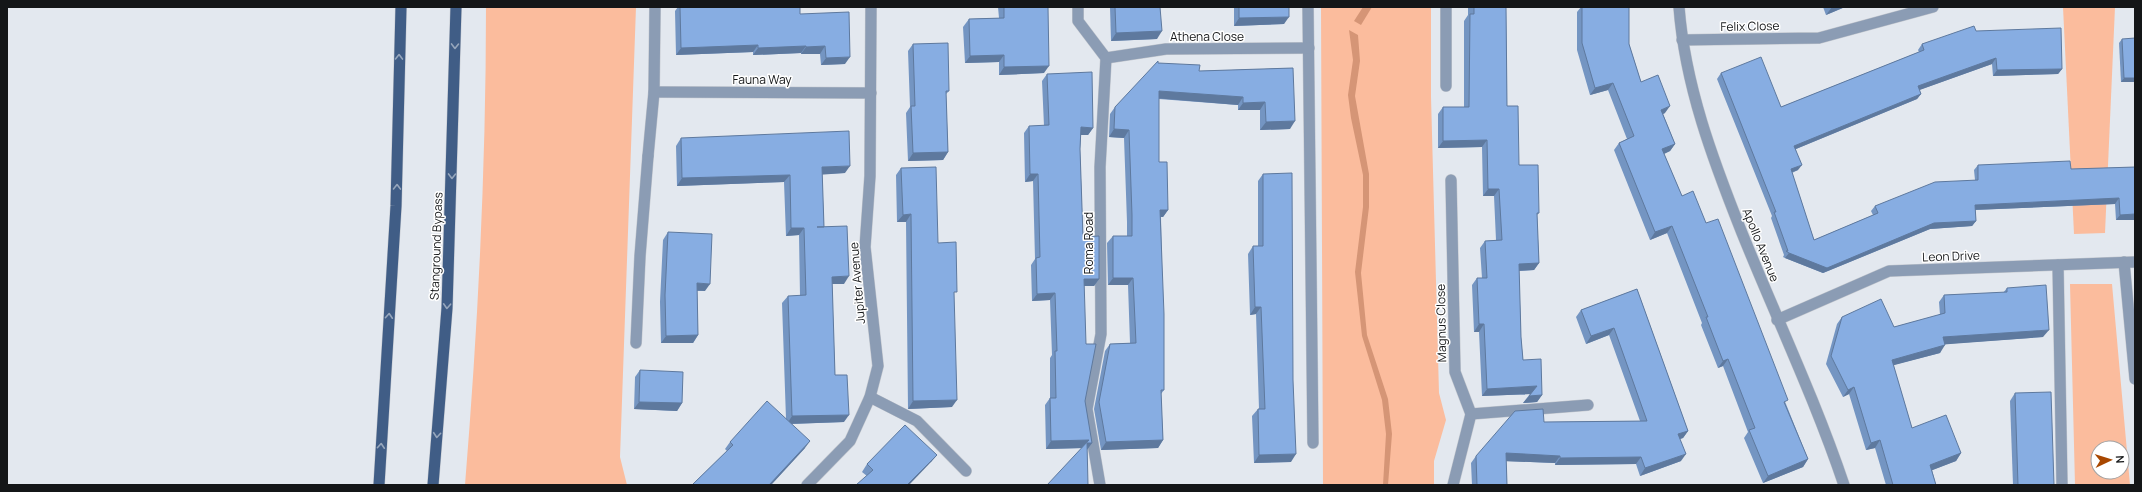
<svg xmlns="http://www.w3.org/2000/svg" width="2142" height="492" font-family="Manrope,sans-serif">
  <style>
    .green { fill: #fbbc9d; fill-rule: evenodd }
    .water { fill: #d59576 }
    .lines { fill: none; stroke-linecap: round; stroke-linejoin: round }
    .service-casing { stroke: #c2c6cd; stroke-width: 12 }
    .minor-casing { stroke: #c2c6cd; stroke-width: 12 }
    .primary-casing { stroke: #c2c6cd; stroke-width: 12 }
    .service { stroke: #8b9cb4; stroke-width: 11 }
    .minor { stroke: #8b9cb4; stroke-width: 11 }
    .primary { stroke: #405d86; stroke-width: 11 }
    .wall { fill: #7495c2 }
    .shaded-wall { fill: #5e799e }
    .building { fill: #87ade2; stroke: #5e799e }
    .oneway { stroke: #96a6bc }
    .labels { text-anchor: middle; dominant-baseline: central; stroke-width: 3; stroke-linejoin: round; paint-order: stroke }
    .street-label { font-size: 12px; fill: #141618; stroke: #fff }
  </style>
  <rect width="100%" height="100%" fill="#e3e8ef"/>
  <g class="green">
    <path d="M486,7H636L620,457L627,485H465C478,326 486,166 486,7Z"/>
    <path d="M1321,7H1431V97L1439,393L1446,420L1434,461V485H1323Z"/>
    <path d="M2063,7H2115L2105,233L2074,234Z"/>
    <path d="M2070,284H2112L2130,485H2075ZM2098,448H2122V472H2098Z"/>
  </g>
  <g class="water">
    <path d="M1363,7H1372L1361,25L1354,21Z"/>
    <path d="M1349,30L1358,35L1360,61L1355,96L1369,174V207L1361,273L1367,335L1388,399L1392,434L1388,485H1383L1386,434L1382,400L1362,336L1355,272L1363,207V175L1351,118L1348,95L1353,60Z"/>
  </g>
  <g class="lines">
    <g class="service-casing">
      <g id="service">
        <path d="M2124,262L2135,379"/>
        <path d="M2058,265L2062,485"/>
        <path d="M636,343L640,256L648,156"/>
        <path d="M870,397L917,421L966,471"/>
      </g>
    </g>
    <g class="minor-casing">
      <g id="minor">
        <path d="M1078,7V21L1106,58L1100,167L1101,334L1087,409L1100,485"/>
        <path d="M1308,7L1313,443"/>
        <path d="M1446,7V86"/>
        <path d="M1679,7C1685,86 1713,160 1742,233C1776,317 1815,399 1844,485"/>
        <path d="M1682,40L1819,38L1933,7"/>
        <path d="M1106,58L1166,49L1309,48"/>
        <path d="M654,92L871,93"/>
        <path d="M648,156L654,92L655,7"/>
        <path d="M1451,180L1455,372L1471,414L1453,485"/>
        <path d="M1777,320L1889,271L2135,262"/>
        <path d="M1471,414L1588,405"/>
        <path d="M807,485L850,441L870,397L878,366L865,247L870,176L871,7"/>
      </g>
    </g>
    <g class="primary-casing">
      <g id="primary">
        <path d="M379,485L396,206L401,7"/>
        <path d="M433,485L447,308L456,7"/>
      </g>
    </g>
    <use href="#service" class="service"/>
    <use href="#minor" class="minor"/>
    <use href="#primary" class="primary"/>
  </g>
  <g class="wall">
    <path d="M678,7H800V14L845,64L821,65L820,54H801V53L753,55V52L676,55L675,11Z"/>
    <path d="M998,7H1048L1044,73L999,75V62L965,63L963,27L969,19L999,18Z"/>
    <path d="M1110,7H1160L1157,39L1111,41Z"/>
    <path d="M1234,7H1289L1284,24L1234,26Z"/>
    <path d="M1468,7H1506L1507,106L1519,165L1539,213L1537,215L1539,263L1534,270L1519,271L1521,337L1523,360L1542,395L1537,402L1523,403L1530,394L1482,396L1479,332H1474L1472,285L1477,278H1482L1480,248L1485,241L1496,240L1494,196H1483L1482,147L1438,148V114L1443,107H1464V21L1468,15Z"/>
    <path d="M1581,7H1629V44L1641,82L1665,113L1663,114L1675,144L1670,151L1664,154L1682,196L1706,223L1786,404L1808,459L1803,467L1763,483L1744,438L1748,432L1723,366L1718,368L1701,325L1702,323L1667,233L1650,240L1614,150L1619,143L1627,139L1608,90L1590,95L1577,50V12Z"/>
    <path d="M1823,7H1845L1826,15Z"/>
    <path d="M1976,31L2062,69L2058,74L1993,76L1992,64L1919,90L1921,94L1917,99L1796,149L1798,170L1792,173L1814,240L1873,215L1871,211L1875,206L1975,180L1974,170L1978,165L2071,169L2135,167V220H2116L2115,204L1975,210L1976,221L1972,226L1930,229L1823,273L1785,258L1783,257L1784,255L1771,218L1772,216L1717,79L1721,73L1781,107L1919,52L1918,50L1922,44Z"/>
    <path d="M2122,39L2135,82H2121L2119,43Z"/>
    <path d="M913,44L949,91L946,94L948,152L943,160L908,161L906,113L910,107L908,51Z"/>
    <path d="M1158,63L1199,71L1293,68L1290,129L1260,130V110H1238V105L1159,99V162L1168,210L1163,217H1161L1164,390L1161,394L1163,440L1158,448L1101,450L1094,409L1105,351L1110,344L1130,343L1128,285H1108L1107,243L1113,236H1127V222L1124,138L1109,137L1110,114L1115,107Z"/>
    <path d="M1047,74L1093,128L1088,135H1081L1080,149L1083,237L1099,279L1094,286H1084L1085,401L1092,443L1087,449L1082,448L1046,449L1045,405L1050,398V358L1052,355L1050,300L1032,301L1031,265L1035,259L1033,181L1025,182L1024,133L1029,126H1044L1042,81Z"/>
    <path d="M681,138L845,173L822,174L824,227L844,284H832L835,375L844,422L791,424L805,448L771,485H692L727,451L725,449L730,442L786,419L782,303L788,296H800L799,235L786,236L784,182L677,186L676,146Z"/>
    <path d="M901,168L938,243L954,296L952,407L908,409L906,222H897L896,175Z"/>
    <path d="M1263,174L1291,462L1254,463L1252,416L1258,409H1259L1256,314L1250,315L1248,254L1253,246H1258V181Z"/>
    <path d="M668,232L705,291H697L698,335L693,343H661L660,302L663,240Z"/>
    <path d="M2007,288L2043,337L1944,344L1940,353L1893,365L1912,428L1961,453L1956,461L1932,470L1936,485H1886L1875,448L1866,450L1849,394L1843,397L1826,364L1837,324L1842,317L1894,327L1940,315L1939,302L1944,295L2003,293Z"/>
    <path d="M1637,289L1688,431L1683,438L1680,439L1681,461L1640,476L1636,464L1555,465V463L1506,461L1507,485H1472L1471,463L1476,456L1544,422L1640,421L1609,335L1586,344L1576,317L1581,310Z"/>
    <path d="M640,370L682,403L677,411L634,409L635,377Z"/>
    <path d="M2015,393L2054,485H2013L2010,401Z"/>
    <path d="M937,455L931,462L867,476L862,472L867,464Z"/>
  </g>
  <g class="shaded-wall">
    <path d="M1832,7H1845L1826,15Z"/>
    <path d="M1289,17L1284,24L1234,26L1239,18Z"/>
    <path d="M1162,31L1157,39L1111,41L1116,33Z"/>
    <path d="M758,45L753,52L676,55L681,48Z"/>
    <path d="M806,46L801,53L753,55L758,48Z"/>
    <path d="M825,46L820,54H801L806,47Z"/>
    <path d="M1004,55L999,62L965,63L970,56Z"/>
    <path d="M850,57L845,64L821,65L826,58Z"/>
    <path d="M1996,58L1992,64L1914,92L1918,86Z"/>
    <path d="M1049,66L1044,73L999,75L1004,67Z"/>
    <path d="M2062,69L2058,74L1993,76L1997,70Z"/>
    <path d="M2124,78H2135V82H2121Z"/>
    <path d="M1613,83L1608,90L1590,95L1595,88Z"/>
    <path d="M1159,91L1243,97L1238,105L1154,98Z"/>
    <path d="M1921,94L1917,99L1791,151L1794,146Z"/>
    <path d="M1265,102L1260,110H1238L1243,103Z"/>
    <path d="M1670,106L1665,113L1656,117L1661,110Z"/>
    <path d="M1295,121L1290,129L1260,130L1266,122Z"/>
    <path d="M1081,127L1093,128L1088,135H1076Z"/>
    <path d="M1114,129L1129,130L1124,138L1109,137Z"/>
    <path d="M1487,140L1482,147L1438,148L1443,141Z"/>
    <path d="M1675,144L1670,151L1657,157L1662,149Z"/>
    <path d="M948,152L943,160L908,161L913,153Z"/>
    <path d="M1802,165L1798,170L1787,174L1791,169Z"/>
    <path d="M850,166L845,173L817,175L822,167Z"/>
    <path d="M1030,174H1038L1033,181L1025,182Z"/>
    <path d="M790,175L784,182L677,186L682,178Z"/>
    <path d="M1488,189H1499L1494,196H1483Z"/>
    <path d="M2119,198L2115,204L1971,210L1975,205Z"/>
    <path d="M1160,210H1168L1163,217H1155Z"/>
    <path d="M911,214L906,222H897L903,215Z"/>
    <path d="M2135,214V220H2116L2120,215Z"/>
    <path d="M1976,221L1972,226L1930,229L1823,273L1785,258L1789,253L1934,223Z"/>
    <path d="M1672,226L1667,233L1650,240L1655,232Z"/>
    <path d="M791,228H804L799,235L786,236Z"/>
    <path d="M1539,263L1534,270L1514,271L1519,264Z"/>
    <path d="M849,276L844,284H827L832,277Z"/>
    <path d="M1113,278H1133L1128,285H1108Z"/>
    <path d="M1084,279H1099L1094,286H1079Z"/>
    <path d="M697,283L710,284L705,291L692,290Z"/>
    <path d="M1055,293L1050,300L1032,301L1037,294Z"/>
    <path d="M1255,307H1261L1256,314L1250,315Z"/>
    <path d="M1479,324H1484L1479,332H1474Z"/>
    <path d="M1614,328L1609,335L1586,344L1591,336Z"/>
    <path d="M2049,330L2043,337L1937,345L1943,337Z"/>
    <path d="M698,335L693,343H661L666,336Z"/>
    <path d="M1945,345L1940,353L1887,367L1892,360Z"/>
    <path d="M1728,359L1723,366L1718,368L1723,361Z"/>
    <path d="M1537,386L1532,394L1482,396L1487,389Z"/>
    <path d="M1854,387L1849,394L1843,397L1848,390Z"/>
    <path d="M1542,395L1537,402L1523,403L1529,396Z"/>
    <path d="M957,400L952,407L908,409L913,401Z"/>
    <path d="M639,402L682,403L677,411L634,409Z"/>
    <path d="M849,415L844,422L787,424L792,416Z"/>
    <path d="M1688,431L1683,438L1673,441L1678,434Z"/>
    <path d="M1089,440L1092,443L1087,450L1084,448L1046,449L1051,441Z"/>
    <path d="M1163,440L1158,448L1101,450L1106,442Z"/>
    <path d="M1880,440L1875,448L1866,450L1871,443Z"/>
    <path d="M810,441L805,448L771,485H769Z"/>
    <path d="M1506,453L1560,456L1555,463L1501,461Z"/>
    <path d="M1961,453L1956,461L1925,473L1930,465Z"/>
    <path d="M1296,454L1291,462L1254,463L1259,455Z"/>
    <path d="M1686,454L1681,461L1640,476L1645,468Z"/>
    <path d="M937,455L931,462L909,485H907Z"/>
    <path d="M1641,457L1636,464L1555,465L1560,458Z"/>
    <path d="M1808,459L1803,467L1763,483L1768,476Z"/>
  </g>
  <g class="building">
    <path d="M680,7H800V14L849,12L850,57L826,58L825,46L806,47V46L758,48V45L681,48Z"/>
    <path d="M1004,7H1048L1049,66L1004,67V55L970,56L969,19L1004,18Z"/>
    <path d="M1115,7H1160L1162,31L1116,33Z"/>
    <path d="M1239,7H1289V17L1239,18Z"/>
    <path d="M1474,7H1506L1507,106H1518L1519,165H1538L1539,213H1537L1539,263L1519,264L1521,337L1523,360L1541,359L1542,395L1529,396L1537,386L1487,389L1484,324H1479L1477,278H1487L1485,241L1502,240L1499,189H1488L1487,140L1443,141V107H1469L1470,14H1474Z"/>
    <path d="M1582,7H1629V44L1641,82L1658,75L1670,106L1661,110L1675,144L1662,149L1682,196L1693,191L1706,223L1718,219L1788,400L1784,402L1808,459L1768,476L1749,430L1755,428L1728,359L1723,361L1706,317H1708L1672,226L1655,232L1619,143L1634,136L1613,83L1595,88L1582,43Z"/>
    <path d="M1974,26L1976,31L2061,28L2062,69L1997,70L1996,58L1918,86L1921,94L1794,146L1802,165L1791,169L1814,240L1878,213L1875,206L1935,182L1978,180V165L2070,161L2071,169L2135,167V214L2120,215L2119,198L1975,205L1976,221L1934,223L1827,268L1789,253L1786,251H1788L1774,212H1776L1721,73L1761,57L1781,107L1924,50L1922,44Z"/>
    <path d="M2135,38V78H2124L2122,39Z"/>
    <path d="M948,43L949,91H946L948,152L913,153L911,106H915L913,44Z"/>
    <path d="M1158,61V63L1200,65L1199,71L1293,68L1295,121L1266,122L1265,102L1243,103V97L1159,91V162H1167L1168,210H1160L1164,314V390H1161L1163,440L1106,442L1099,402L1110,344L1136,343L1133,278H1113V236H1132V215L1129,130L1114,129L1115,107Z"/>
    <path d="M1092,72L1093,128L1081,127L1080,149L1083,237L1099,236V279H1084L1086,344H1096L1085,401L1092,443H1087L1088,485H1047L1089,440L1051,441L1050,398H1056L1055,351H1057L1055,293L1037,294L1036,258L1040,257L1038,174H1030L1029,126L1049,125L1047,74Z"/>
    <path d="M849,131L850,166L822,167L824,227H817L847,226L849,276L832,277L835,375H847L849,415L792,416L788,296L806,295L804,228H791L790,175L682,178L681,138Z"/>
    <path d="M936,167L938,243L956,242L957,292H954L957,400L913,401L911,214L903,215L901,168Z"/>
    <path d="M1292,173L1293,380L1296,454L1259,455L1258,409H1265L1261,307H1255L1253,246H1263V174Z"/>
    <path d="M668,232L712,234L710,284L697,283L698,335L666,336L665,295Z"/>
    <path d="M2046,285L2049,330L1943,337L1945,345L1892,360L1912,428L1946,415L1961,453L1930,465L1936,485H1893L1880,440L1871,443L1854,387L1848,390L1831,356L1842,317L1881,299L1894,327L1945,313L1944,295L2007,292V288Z"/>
    <path d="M1637,289L1688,431L1678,434L1686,454L1645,468L1641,457L1560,458V456L1506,453L1507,485H1477L1476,456L1515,411L1543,409L1544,422L1647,421L1614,328L1591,336L1581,310Z"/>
    <path d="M640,370L683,372L682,403L639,402Z"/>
    <path d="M2051,392L2054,485H2018L2015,393Z"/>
    <path d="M767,401L810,441L769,485H692L733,445L730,442Z"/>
    <path d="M905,425L937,455L907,485H856L873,470L867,464Z"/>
  </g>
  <defs><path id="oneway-chevron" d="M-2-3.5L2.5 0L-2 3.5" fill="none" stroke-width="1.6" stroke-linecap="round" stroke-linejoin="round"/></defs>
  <g class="oneway">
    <use href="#oneway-chevron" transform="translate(455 46) rotate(91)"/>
    <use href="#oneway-chevron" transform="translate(399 57) rotate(-89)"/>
    <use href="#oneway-chevron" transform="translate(452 176) rotate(91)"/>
    <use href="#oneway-chevron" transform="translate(397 187) rotate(-89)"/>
    <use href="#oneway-chevron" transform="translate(447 306) rotate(93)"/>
    <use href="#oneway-chevron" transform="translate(389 316) rotate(-86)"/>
    <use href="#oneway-chevron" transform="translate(437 435) rotate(95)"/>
    <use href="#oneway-chevron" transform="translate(381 446) rotate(-86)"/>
  </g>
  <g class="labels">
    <g class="street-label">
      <text transform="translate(1750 26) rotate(-1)">Felix Close</text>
      <text x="1207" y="36">Athena Close</text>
      <text x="762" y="79">Fauna Way</text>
      <text transform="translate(1088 243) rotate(-90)">Roma Road</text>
      <text transform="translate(1761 245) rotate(68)">Apollo Avenue</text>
      <text transform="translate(436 246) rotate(-88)">Stanground Bypass</text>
      <text transform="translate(1951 256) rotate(-2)">Leon Drive</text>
      <text transform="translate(857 283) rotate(-95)">Jupiter Avenue</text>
      <text transform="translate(1441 323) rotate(-91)">Magnus Close</text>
    </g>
  </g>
  <rect width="2142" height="492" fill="none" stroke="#141618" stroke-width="16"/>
  <g transform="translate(2110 460) rotate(86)"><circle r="19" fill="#ffffff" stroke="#a1a2a3"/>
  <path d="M0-3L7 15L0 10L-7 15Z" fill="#a84700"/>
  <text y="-6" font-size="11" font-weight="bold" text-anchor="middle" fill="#141618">N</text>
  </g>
</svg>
